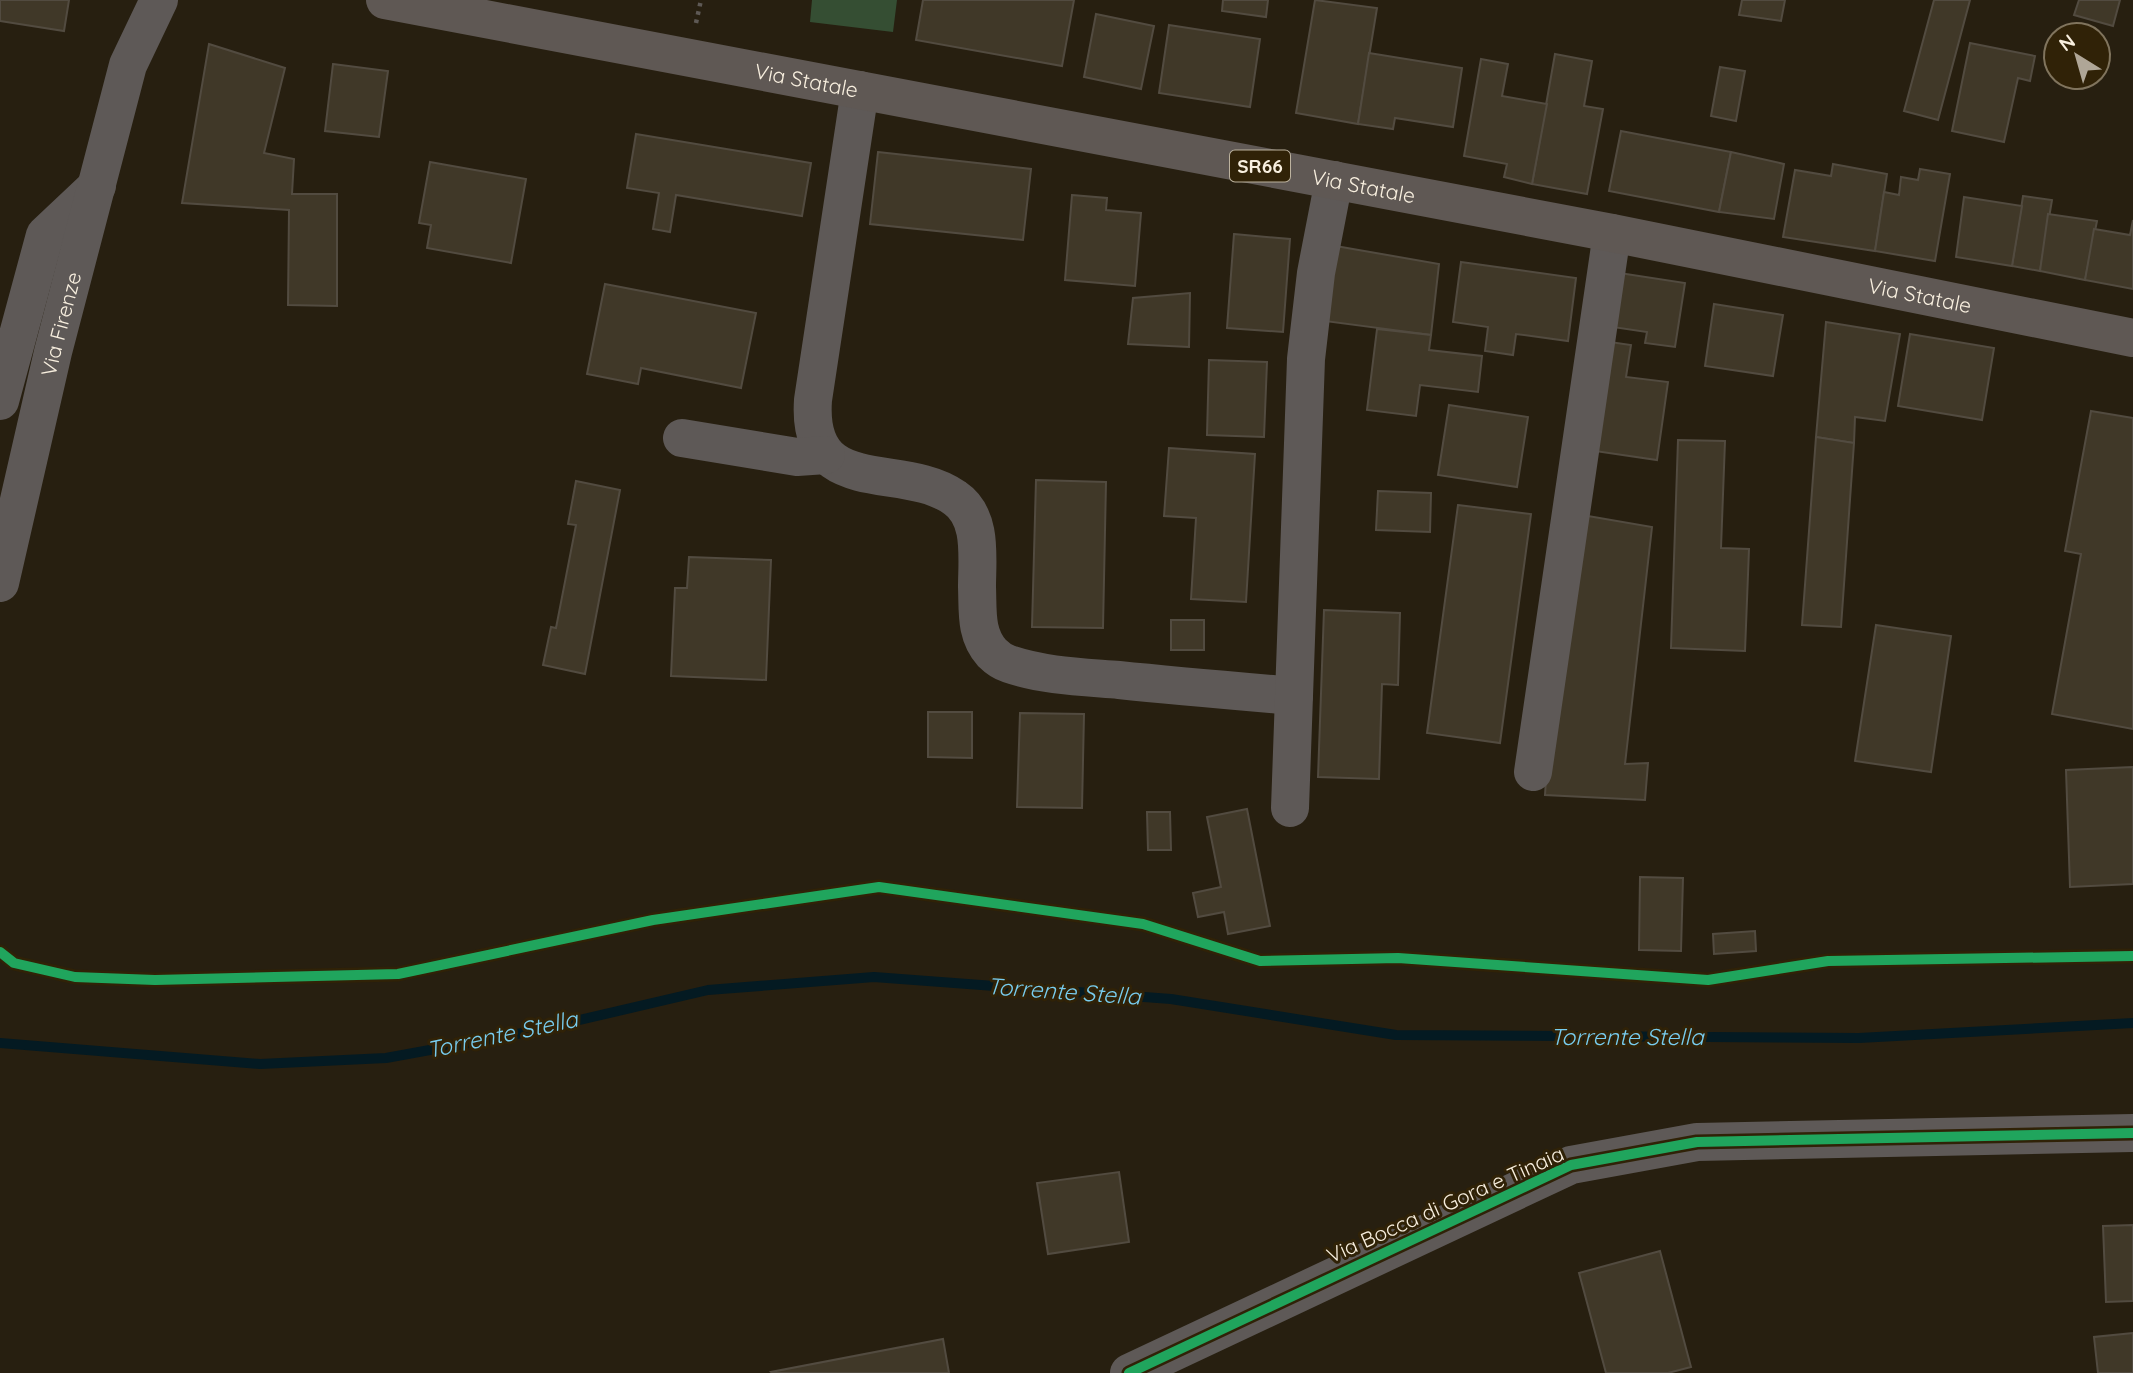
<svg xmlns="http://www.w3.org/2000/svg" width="2133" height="1373" font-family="Quicksand,sans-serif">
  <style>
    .green { fill: #354e33 }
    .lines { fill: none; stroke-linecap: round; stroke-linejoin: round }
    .stream { stroke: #041a22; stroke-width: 10 }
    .building { fill: #403828; stroke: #524b40; stroke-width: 2 }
    .path { stroke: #5e5955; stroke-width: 4.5; stroke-dasharray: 3.5 5; stroke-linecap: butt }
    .minor { stroke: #5e5957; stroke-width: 38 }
    .tertiary { stroke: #5e5957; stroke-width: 38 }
    .primary { stroke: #5f5854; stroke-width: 38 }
    .cycleway-casing { stroke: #302207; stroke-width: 15 }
    .cycleway { stroke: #20a55d; stroke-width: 10 }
    .labels { text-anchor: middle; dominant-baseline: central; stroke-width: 6; stroke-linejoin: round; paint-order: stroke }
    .shield { fill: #302207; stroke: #bcb29e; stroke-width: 2 }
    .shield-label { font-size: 19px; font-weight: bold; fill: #f8efdf }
    .street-label { font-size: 21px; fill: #f8efdf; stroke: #302207 }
    .water-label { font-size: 23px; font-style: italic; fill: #78cdef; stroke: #302207 }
  </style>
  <rect width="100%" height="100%" fill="#271f10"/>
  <path class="green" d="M812,0H897L893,32L810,22Z"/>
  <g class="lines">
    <path class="stream" d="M0,1043L260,1064L386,1058L528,1032L708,990L874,977L1171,999L1396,1035L1859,1038L2133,1023"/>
  </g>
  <g class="building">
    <path d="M0,0H69L64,31L0,21Z"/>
    <path d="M923,0H1074L1062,66L916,40Z"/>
    <path d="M1223,0H1268L1266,17L1222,11Z"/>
    <path d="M1315,0L1377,8L1358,124L1296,113Z"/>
    <path d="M1742,0H1785L1781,21L1739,15Z"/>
    <path d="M1934,0H1970L1938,120L1904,111Z"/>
    <path d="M2079,0H2120L2113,26L2074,15Z"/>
    <path d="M1096,14L1154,26L1141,89L1084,77Z"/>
    <path d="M1169,25L1260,39L1250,107L1159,93Z"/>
    <path d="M1970,43L2035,56L2030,81L2018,78L2004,142L1952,131Z"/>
    <path d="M209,44L285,68L264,153L294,159L292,194H337V306L288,305L289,210L182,203Z"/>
    <path d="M1369,53L1462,68L1453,127L1395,118L1393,129L1358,124Z"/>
    <path d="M1555,54L1592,61L1584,106L1603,109L1587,194L1532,184Z"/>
    <path d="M1481,59L1508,64L1502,96L1547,104L1532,184L1504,177L1507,164L1464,156Z"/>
    <path d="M333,64L388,71L379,137L325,131Z"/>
    <path d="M1720,67L1745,71L1736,121L1711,116Z"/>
    <path d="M1621,131L1731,152L1719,212L1609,191Z"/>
    <path d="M636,134L811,163L802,216L676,195L670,232L653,229L659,193L627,188Z"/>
    <path d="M878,152L1031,169L1023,240L870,224Z"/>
    <path d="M1731,152L1784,164L1774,219L1719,212Z"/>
    <path d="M430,162L526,179L511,263L427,248L431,225L419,223Z"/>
    <path d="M1833,164L1887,174L1875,251L1783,237L1795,170L1831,176Z"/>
    <path d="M1920,169L1950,174L1935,261L1875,251L1884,192L1899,195L1901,177L1918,180Z"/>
    <path d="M1072,195L1107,198L1106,210L1141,213L1135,286L1065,280Z"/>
    <path d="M2023,196L2052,200L2040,271L2012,266Z"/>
    <path d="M1964,197L2022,206L2012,266L1956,257Z"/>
    <path d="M2048,214L2097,221L2085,280L2040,271Z"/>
    <path d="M2133,220V289L2085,280L2094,229L2130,235Z"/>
    <path d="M1234,234L1290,239L1283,332L1227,328Z"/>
    <path d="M1330,245L1439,264L1431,335L1317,320Z"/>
    <path d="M1461,262L1576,278L1568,341L1516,334L1513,355L1485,351L1488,327L1453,322Z"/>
    <path d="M1613,272L1685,283L1675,347L1645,343L1647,332L1606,326Z"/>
    <path d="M605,284L756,313L741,388L641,368L638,384L587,374Z"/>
    <path d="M1190,293L1189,347L1128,344L1133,298Z"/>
    <path d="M1714,304L1783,315L1773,376L1705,366Z"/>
    <path d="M1826,322L1900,334L1885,421L1855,417L1854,443L1816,437Z"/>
    <path d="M1377,329L1431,335L1429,350L1482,356L1478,392L1420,385L1416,416L1367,410Z"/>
    <path d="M1910,334L1994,348L1982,420L1898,406Z"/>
    <path d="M1603,341L1631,345L1626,377L1668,382L1657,460L1588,450Z"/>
    <path d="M1209,360L1267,362L1264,437L1207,435Z"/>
    <path d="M1449,405L1528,417L1517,487L1438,475Z"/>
    <path d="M2091,411L2133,418V729L2052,714L2081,554L2065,551Z"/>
    <path d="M1816,437L1854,443L1841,627L1802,625Z"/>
    <path d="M1678,440L1725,441L1721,548L1749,549L1745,651L1671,648Z"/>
    <path d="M1169,448L1255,454L1246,602L1191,599L1196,518L1164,516Z"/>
    <path d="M1036,480L1106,482L1103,628L1032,627Z"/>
    <path d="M576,481L620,490L585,674L543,665L551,627L556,628L576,525L568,524Z"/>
    <path d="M1378,491L1431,493L1430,532L1376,530Z"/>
    <path d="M1458,505L1531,514L1500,743L1427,733Z"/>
    <path d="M1588,516L1652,527L1625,764L1648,763L1645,800L1545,795L1548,748Z"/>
    <path d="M689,557L771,560L766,680L671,676L675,588H687Z"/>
    <path d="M1324,610L1400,613L1398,685L1382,684L1379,779L1318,777Z"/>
    <rect x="1171" y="620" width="33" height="30"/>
    <path d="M1876,625L1951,636L1931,772L1855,761Z"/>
    <path d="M928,712H972V758L928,757Z"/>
    <path d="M1020,713L1084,714L1082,808L1017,807Z"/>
    <path d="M2133,767V884L2070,887L2066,770Z"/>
    <path d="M1247,809L1270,926L1228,934L1224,912L1198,917L1193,893L1221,887L1207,817Z"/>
    <path d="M1147,812H1170L1171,850H1148Z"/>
    <path d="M1640,877L1683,878L1681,951L1639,950Z"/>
    <path d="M1755,931L1756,951L1714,954L1713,934Z"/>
    <path d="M1119,1172L1129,1242L1048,1254L1037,1183Z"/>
    <path d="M2133,1225V1301L2106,1302L2103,1226Z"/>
    <path d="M1660,1251L1691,1367L1668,1373H1606L1579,1273Z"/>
    <path d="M2133,1333V1373H2098L2094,1337Z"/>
    <path d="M943,1339L949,1373H772L771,1372Z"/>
  </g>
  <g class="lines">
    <path class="path" d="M696,23L701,0"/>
    <g class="minor">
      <path d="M860,90L813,400C806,501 902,460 955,498C983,517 977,558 977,587C978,611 975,634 992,653C996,657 1003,662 1009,664C1044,676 1083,677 1119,680C1177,686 1236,691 1294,696"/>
      <path d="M0,401L45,235L97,186"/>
      <path d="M682,438L797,457L826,455"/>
      <path d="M1533,772L1612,233"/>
      <path d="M1290,808L1306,359L1316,273L1334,180"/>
      <path d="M1129,1373L1571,1165L1697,1142L2133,1133"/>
    </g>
    <path class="tertiary" id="s1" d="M0,583L53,352L128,65L159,0"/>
    <path class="primary" id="s2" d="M385,0L1612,233L2133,338"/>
    <g class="cycleway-casing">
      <g id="cycleway">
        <path d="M0,952L14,963L75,977L155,980L398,974L653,920L879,887L1143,924L1260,961L1398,958L1708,980L1828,961L2133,956"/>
        <path d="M1129,1373L1571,1165L1697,1142L2133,1133"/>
      </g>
    </g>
    <use href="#cycleway" class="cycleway"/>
  </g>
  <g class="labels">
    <rect class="shield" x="1230" y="150.5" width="60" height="31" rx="5"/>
    <g class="shield-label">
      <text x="1260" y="166">SR66</text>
    </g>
    <g class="street-label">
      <text stroke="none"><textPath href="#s2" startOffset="429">Via Statale</textPath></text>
      <text stroke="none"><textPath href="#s2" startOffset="996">Via Statale</textPath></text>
      <text stroke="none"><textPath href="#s2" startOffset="1563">Via Statale</textPath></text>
      <text stroke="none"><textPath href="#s1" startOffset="266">Via Firenze</textPath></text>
      <text transform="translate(1445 1204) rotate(-24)">Via Bocca di Gora e Tinaia</text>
    </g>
    <g class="water-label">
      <text transform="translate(1064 991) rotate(4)">Torrente Stella</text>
      <text transform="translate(502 1034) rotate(-12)">Torrente Stella</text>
      <text x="1627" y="1036">Torrente Stella</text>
    </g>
  </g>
  <g transform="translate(2077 56) rotate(323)"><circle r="33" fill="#302207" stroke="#80745d" stroke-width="2"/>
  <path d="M0-5L12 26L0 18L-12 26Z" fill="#afa697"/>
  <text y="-10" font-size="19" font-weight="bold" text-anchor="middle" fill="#f8efdf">N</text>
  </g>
</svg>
